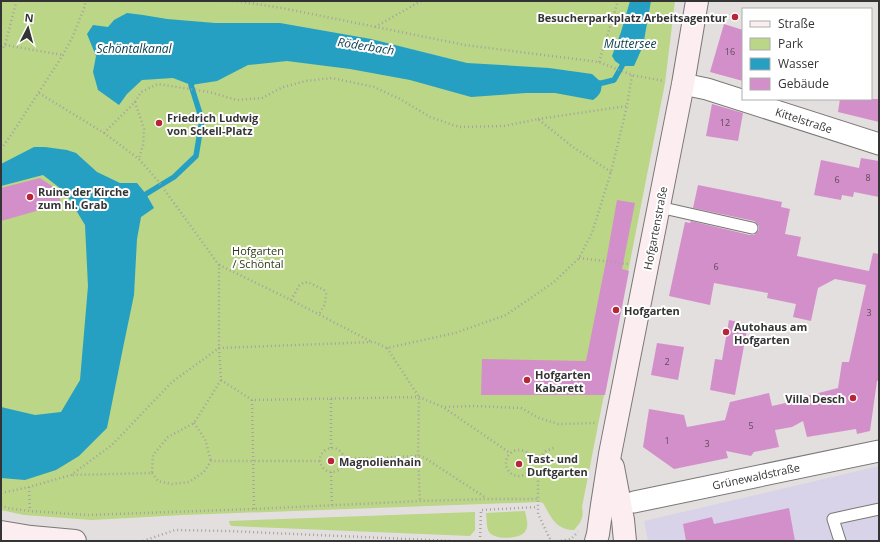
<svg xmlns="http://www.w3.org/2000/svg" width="880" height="542" font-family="'Open Sans',sans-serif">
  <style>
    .commercial { fill: #d8d3e8 }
    .green { fill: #bad686 }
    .water { fill: #25a0c2 }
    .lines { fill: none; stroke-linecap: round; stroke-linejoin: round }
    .stream { stroke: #25a0c2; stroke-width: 5.5 }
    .building { fill: #d38fca }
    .lane-casing { stroke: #7a7776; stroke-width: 13 }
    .street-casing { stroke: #7a7776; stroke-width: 23 }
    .secondary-casing { stroke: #7a7776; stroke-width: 24 }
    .path { stroke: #a5a2a1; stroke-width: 2.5; stroke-dasharray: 1 3; stroke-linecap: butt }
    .lane { stroke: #fff; stroke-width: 11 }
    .street { stroke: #fff; stroke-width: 21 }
    .secondary { stroke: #fbedf0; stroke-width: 22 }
    .poi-dot { fill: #b72637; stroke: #fff; stroke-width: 1.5 }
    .labels { text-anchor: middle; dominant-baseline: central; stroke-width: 4; stroke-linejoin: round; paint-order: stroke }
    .number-label { font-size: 9px; fill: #5c4b5a }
    .poi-label { font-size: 11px; font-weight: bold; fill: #353434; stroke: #fff; text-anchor: start }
    .street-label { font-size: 11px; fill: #353434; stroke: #fff }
    .park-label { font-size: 11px; fill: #2e3a17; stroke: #fff }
    .water-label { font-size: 12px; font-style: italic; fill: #0e404f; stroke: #fff }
  </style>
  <rect width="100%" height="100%" fill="#e3dfde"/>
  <path class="commercial" d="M879,466V541H648L644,521Z"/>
  <g class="green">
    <path d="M1,1H675L665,83L582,507C584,518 581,522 574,530C556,530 551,517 543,503L539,502L183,515L92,520L24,515L1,510Z"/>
    <path d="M525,511C526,517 529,525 526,530C522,540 494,540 489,532C486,527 487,519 486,513Z"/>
    <path d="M475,512V530L470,536L232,526L230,525L229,521Z"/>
  </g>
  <g class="water">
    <path d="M630,1H651L643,46L634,66H622L615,61L612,56L621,32Z"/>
    <path d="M127,13L143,15L167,19L215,23H280L371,39L467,63L549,68L592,74L602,83C601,92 601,94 593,100L555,93H526L471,97L410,80L350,69L287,61L248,65L217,81L191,85L173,78L142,80L127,94L119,105L98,90L93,72L96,56L87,34L93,25L108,27L114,20Z"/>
    <path d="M34,147H45L67,150L76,153L97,172L120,183H137L146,194L154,208L141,217L137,239L134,295L123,348L107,428L79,456L56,470L25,480L1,478V407L35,415L61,412L80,380L88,286L85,225L65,192L43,175L1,186V164Z"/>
  </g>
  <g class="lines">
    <g class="stream">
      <path d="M596,83H602L614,80L622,66L624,59"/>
      <path d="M146,194L174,177L196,156L202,120L191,85L194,79"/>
    </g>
  </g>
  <g class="building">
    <path d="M724,24L743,30V81L710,72Z"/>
    <path d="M840,99H879V122L838,112Z"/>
    <path d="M712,104L743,113L738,141L706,136Z"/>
    <path d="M861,158L879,161V197L854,192L853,197L842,195L841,200L814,195L821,160L859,168Z"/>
    <path d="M40,178L58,190L61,204L1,221V188Z"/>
    <path d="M698,185L782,202L781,207L790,209L785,234L801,237L797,256L869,271L873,253L879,254V380L877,381L870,431L857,434L856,429L807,437L803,421L792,427L775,430L779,447L754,452L751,456L726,451L728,458L674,469L643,447L649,409L684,415L687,427L725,420L730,402L769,393L772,406L799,400V398L838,388L842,362H849L866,285L835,279L818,288L811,321L793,317L796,304L767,298L768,293L714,283L710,305L669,296L685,222L690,223L691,221L750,235H754L759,230V226L754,221L693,208Z"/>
    <path d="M617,200L635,203L622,269L629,271L605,395H481L482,359L586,361L607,256Z"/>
    <path d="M729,320L748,324L735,395L710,390L715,359L722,360Z"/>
    <path d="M657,343L684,347L678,380L651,375Z"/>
    <path d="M789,508L795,541H686L683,524L712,517L714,524Z"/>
  </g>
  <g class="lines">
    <g class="lane-casing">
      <g id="lane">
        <path d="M659,207L752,228"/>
        <path d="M840,541L833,519L879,509"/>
      </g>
    </g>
    <g class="street-casing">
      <g id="street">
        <path d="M683,84L707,89L879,144"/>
        <path d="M634,502L879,451"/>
      </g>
    </g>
    <g class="secondary-casing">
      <g id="secondary">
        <path d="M613,467L623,520L625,541"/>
        <path d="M1,532L31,537L75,541"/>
        <path d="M596,541L598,534L602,505L610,454L683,84L697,1"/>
      </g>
    </g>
    <g class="path">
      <path d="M217,1H236L282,8L465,45L599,62L632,75L664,81"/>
      <path d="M375,27L421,1"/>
      <path d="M5,45L63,55"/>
      <path d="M1,51L5,45L16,3V1"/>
      <path d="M599,62L618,1"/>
      <path d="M39,93L104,133L139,159L158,181L219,265V348L221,380L194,423L168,437L153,455L152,473L72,475"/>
      <path d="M135,102L144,129L143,145L139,159"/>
      <path d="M538,119L627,106"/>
      <path d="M104,133L135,102L141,92L158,84L209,92L237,100L262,98L283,87L306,81L332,78L374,87L400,99L430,117L459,127L504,126L538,119L573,147L611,172"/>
      <path d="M1,149L13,132L63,55L73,36L85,6V1"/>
      <path d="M579,258L628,264"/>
      <path d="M219,265L291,300L372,342"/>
      <path d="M291,300L299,286L303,283L308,282L324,290L326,294L325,304L319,314"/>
      <path d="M387,348L419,397L418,456L420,501"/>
      <path d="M221,380L252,400"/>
      <path d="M331,399V448"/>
      <path d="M445,407L474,406L521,408L539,418L558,424L596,423"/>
      <path d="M194,423L205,439L211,461"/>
      <circle cx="332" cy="460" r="12"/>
      <circle cx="519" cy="463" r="13"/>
      <path d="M343,459L418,456L425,458L486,498"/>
      <path d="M532,459L539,458L546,451L556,447"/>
      <path d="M532,468L538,472V514L551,541"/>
      <path d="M331,472L332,505"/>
      <path d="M152,473L158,481L172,484L189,482L204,472L211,461H320"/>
      <path d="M29,487L30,511"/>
      <path d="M1,493L29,487L71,475L112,445L172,382L219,348L374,342L387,348L455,333L506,315L554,282L579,258L592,233L611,172L627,106L632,75"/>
      <path d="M1,505L7,508L30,511L87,515L254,509L420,501L487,499H538"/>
      <path d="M254,509L252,400L419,397L443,407L510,453"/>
      <path d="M143,541L175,530L227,531L453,541"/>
      <path d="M480,541L481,510L538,507"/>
      <path d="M561,541L571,539L578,532"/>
    </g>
    <use href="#lane" class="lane"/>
    <use href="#street" class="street"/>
    <use href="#secondary" class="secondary"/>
  </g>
  <g class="poi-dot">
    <circle cx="735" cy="17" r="4"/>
    <circle cx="159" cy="123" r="4"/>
    <circle cx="30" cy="197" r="4"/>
    <circle cx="616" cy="310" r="4"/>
    <circle cx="726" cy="332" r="4"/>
    <circle cx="527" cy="380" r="4"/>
    <circle cx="853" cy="398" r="4"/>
    <circle cx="331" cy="461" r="4"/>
    <circle cx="519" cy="464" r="4"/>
  </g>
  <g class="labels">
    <g class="number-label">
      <text x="730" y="51">16</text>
      <text x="725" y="122">12</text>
      <text x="868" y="177">8</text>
      <text x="837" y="179">6</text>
      <text x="716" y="266">6</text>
      <text x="869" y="312">3</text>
      <text x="667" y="361">2</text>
      <text x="751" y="425">5</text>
      <text x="667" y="440">1</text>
      <text x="707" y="443">3</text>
    </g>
    <g class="poi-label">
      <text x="727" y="17" text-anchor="end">Besucherparkplatz Arbeitsagentur</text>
      <text x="167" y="117">Friedrich Ludwig<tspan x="167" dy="13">von Sckell-Platz</tspan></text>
      <text x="38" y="191">Ruine der Kirche<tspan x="38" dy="13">zum hl. Grab</tspan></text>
      <text x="624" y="310">Hofgarten</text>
      <text x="734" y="326">Autohaus am<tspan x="734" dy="13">Hofgarten</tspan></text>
      <text x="535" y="374">Hofgarten<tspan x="535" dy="13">Kabarett</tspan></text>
      <text x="845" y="398" text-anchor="end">Villa Desch</text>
      <text x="527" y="458">Tast- und<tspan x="527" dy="13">Duftgarten</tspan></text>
      <text x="339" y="461">Magnolienhain</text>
    </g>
    <g class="street-label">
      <text transform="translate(804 120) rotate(18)">Kittelstraße</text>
      <text transform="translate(655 228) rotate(-79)">Hofgartenstraße</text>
      <text transform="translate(756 476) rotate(-12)">Grünewaldstraße</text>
    </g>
    <g class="park-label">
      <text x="258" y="250">Hofgarten<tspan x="258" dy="13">/ Schöntal</tspan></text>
    </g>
    <g class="water-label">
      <text x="630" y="43">Muttersee</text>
      <text transform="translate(366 46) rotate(9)">Röderbach</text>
      <text x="134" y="48">Schöntalkanal</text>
    </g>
  </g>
  <rect width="880" height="542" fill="none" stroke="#353434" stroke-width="4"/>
  <rect x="742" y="8" width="130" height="92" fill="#ffffff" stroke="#aeaeae"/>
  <rect x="750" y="21" width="20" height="6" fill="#fbedf0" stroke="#aeaeae"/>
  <text x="778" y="28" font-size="12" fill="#353434">Straße</text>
  <rect x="750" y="38" width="20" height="12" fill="#bad686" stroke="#aeaeae"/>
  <text x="778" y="48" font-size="12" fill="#353434">Park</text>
  <rect x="750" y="58" width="20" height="12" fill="#25a0c2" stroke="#aeaeae"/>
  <text x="778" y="68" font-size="12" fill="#353434">Wasser</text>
  <rect x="750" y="78" width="20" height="12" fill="#d38fca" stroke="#aeaeae"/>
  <text x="778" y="88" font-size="12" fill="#353434">Gebäude</text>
  <g transform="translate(28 28) rotate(6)" stroke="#ffffff" stroke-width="3" paint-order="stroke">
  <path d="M0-3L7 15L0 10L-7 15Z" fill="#353434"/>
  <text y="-6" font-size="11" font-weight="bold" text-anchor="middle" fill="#353434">N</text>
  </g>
</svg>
